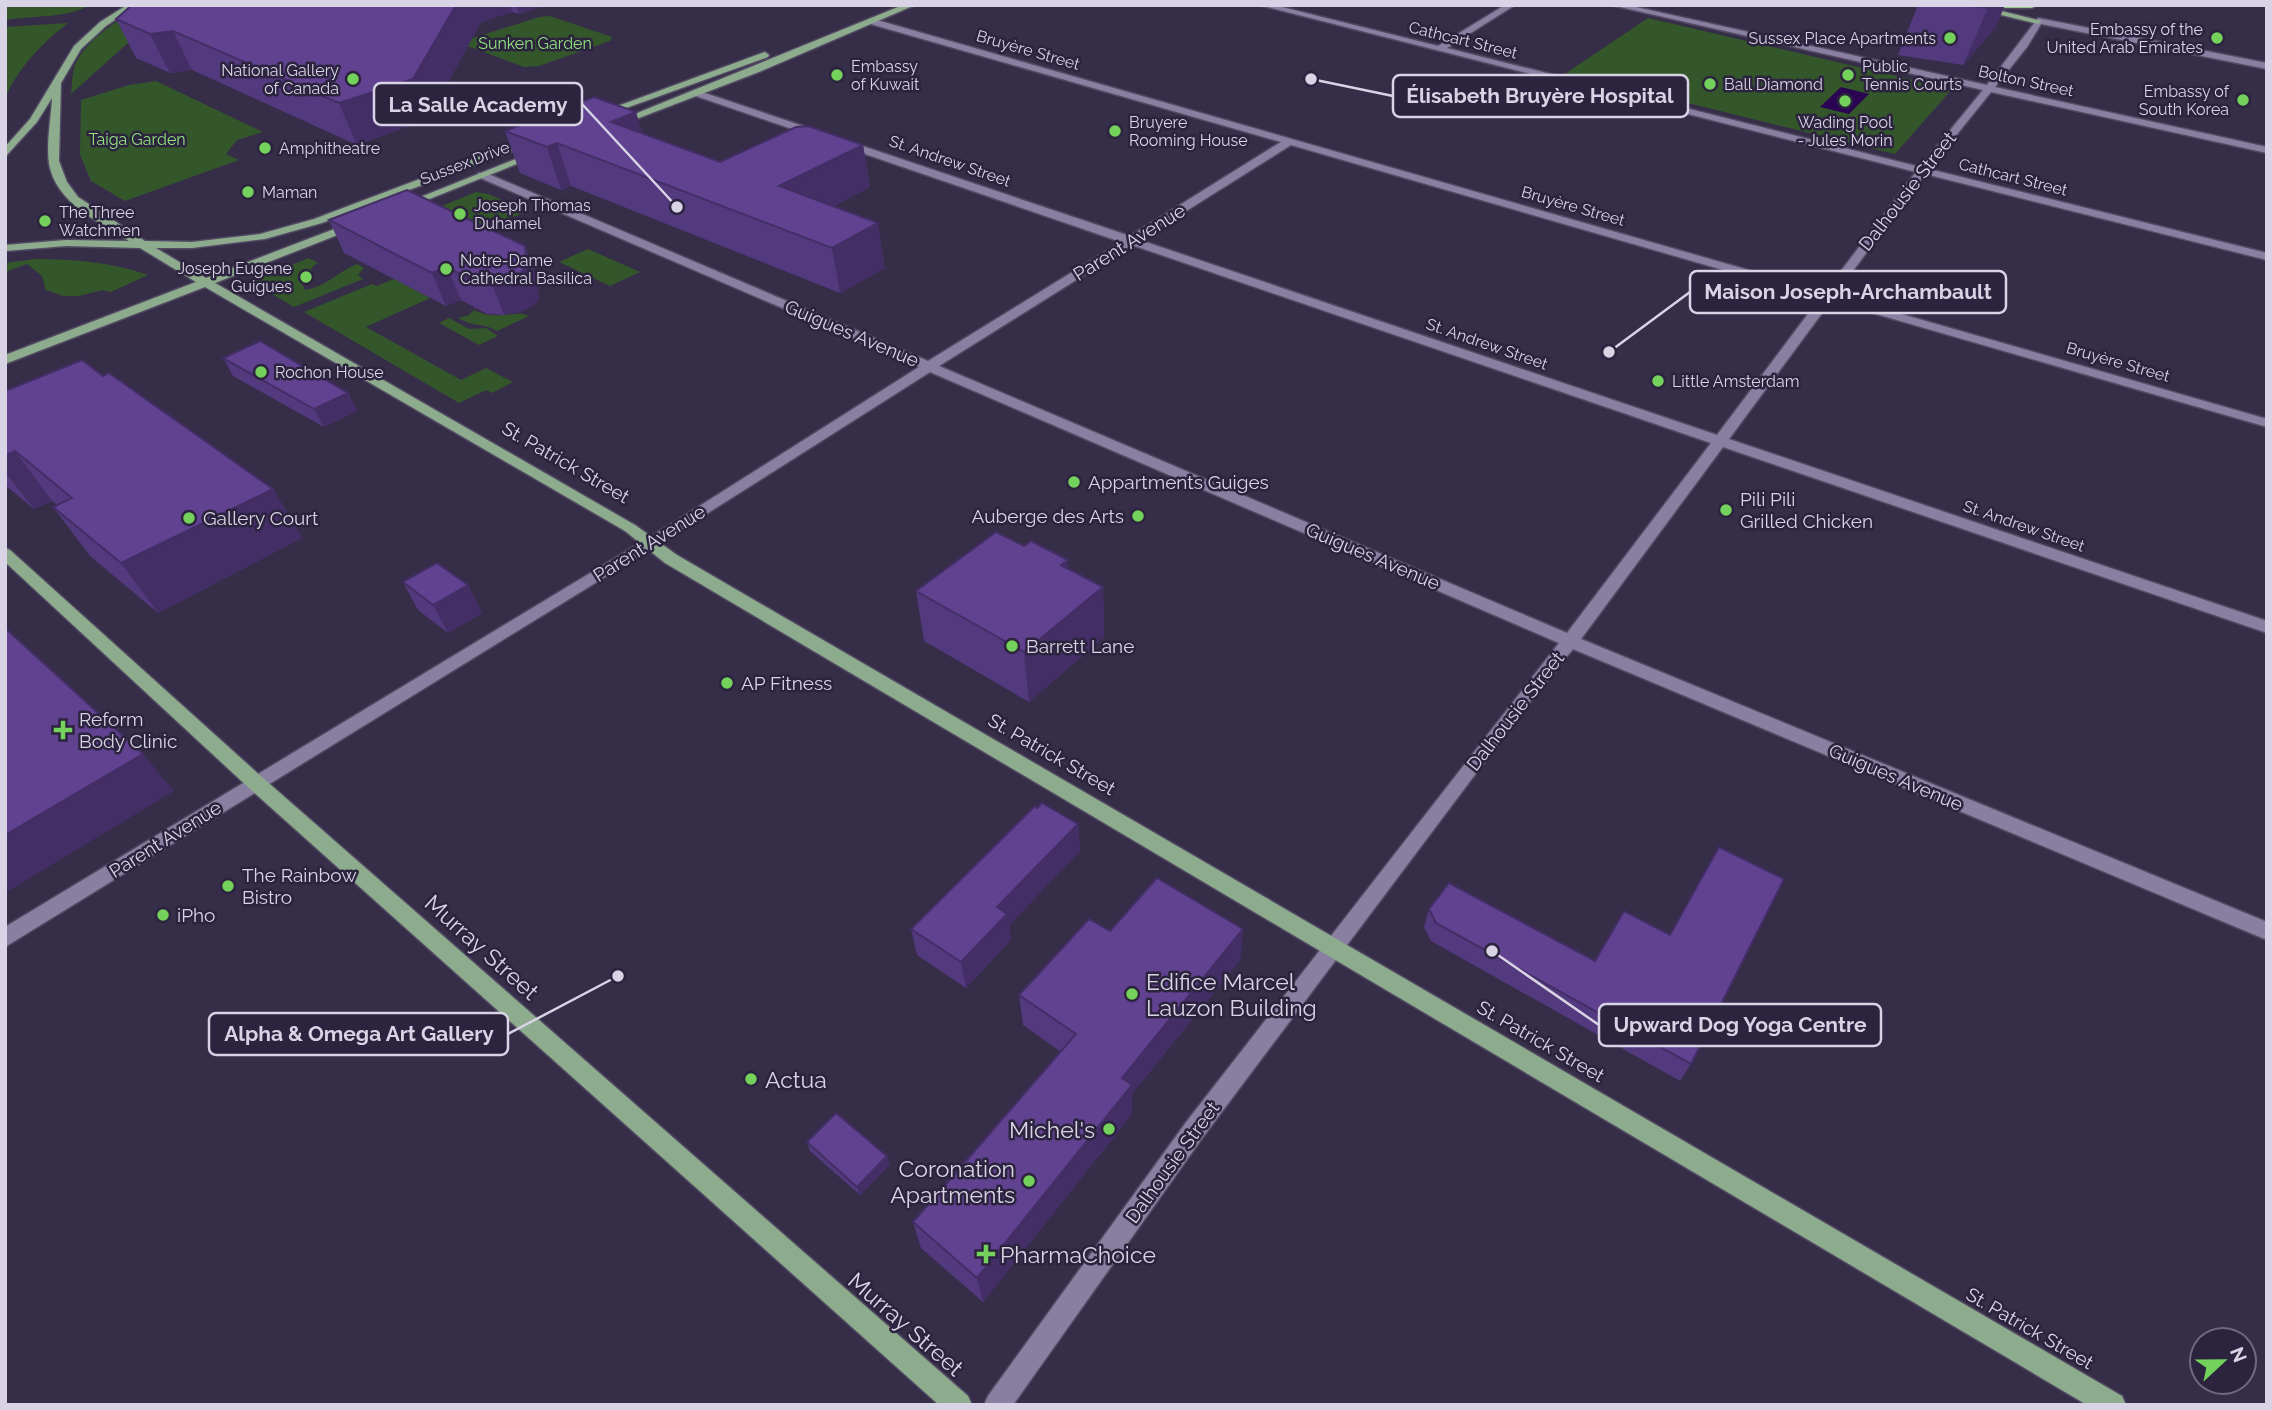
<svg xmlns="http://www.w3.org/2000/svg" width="2272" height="1410" font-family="Raleway,sans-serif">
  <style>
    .green { fill: #33572a }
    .water { fill: #2b0453 }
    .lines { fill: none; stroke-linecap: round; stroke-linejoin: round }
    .minor-casing { stroke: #524a62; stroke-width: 3 }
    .major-casing { stroke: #524a62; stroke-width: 3 }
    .highway-casing { stroke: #524a62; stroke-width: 3 }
    .minor { fill: #897fa0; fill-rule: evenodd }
    .major { fill: #8dac8d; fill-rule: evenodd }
    .highway { fill: #8fca80; fill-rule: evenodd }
    .wall { fill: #53397d }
    .shaded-wall { fill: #432e66 }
    .building { fill: #604291; stroke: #432e66; stroke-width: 2 }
    .poi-dot { fill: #74d25c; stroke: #2c233e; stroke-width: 2.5 }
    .labels { text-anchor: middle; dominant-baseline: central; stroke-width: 5; stroke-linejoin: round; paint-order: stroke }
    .far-poi-label { font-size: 16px; fill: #d8d3e5; stroke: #2c233e; text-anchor: start }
    .far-street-label { font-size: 16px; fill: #d8d3e5; stroke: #2c233e }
    .far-park-label { font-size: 16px; fill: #91e37d; stroke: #2c233e }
    .street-label { font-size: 19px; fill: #d8d3e5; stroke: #2c233e }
    .poi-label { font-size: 19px; fill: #d8d3e5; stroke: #2c233e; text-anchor: start }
    .near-street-label { font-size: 23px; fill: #d8d3e5; stroke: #2c233e }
    .near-poi-label { font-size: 23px; fill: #d8d3e5; stroke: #2c233e; text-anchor: start }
    .leader { fill: none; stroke: #d8d3e5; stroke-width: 2.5 }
    .callout-dot { fill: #d8d3e5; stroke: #2c233e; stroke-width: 2.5 }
    .callout { fill: #2c233e; stroke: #d8d3e5; stroke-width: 2.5 }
    .callout-label { font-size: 21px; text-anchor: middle; font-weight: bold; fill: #d8d3e5 }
  </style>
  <rect width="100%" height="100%" fill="#362d49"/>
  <g class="green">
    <path d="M5,5H90C65,19 34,15 5,20Z"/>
    <path d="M143,5L159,15L71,94C72,85 72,73 75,65C87,38 119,20 143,5Z"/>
    <path d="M550,16L612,37L610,41L539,66L524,67L465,45L467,40L539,17Z"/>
    <path d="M1648,18L1952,89L1895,154L1566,73Z"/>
    <path d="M68,23C40,45 20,66 5,98V27Z"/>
    <path d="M156,81L263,132L237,140L226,154L239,160L125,201L91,181L80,155L81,100L129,85Z"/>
    <path d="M476,192L488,194L528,211L472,234L425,213Z"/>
    <path d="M588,249L640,272L610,286L559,262Z"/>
    <path d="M309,258L318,263L311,268L313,276L302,283L305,290C326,287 339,271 357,264L364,268L358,275L363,279L294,307L253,283L256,279Z"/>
    <path d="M35,259C75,259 110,262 148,275L111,292L102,290L79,296H63L46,290L42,276L27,264L5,272V263Z"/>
    <path d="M394,279L430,298L366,327L461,380L486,368L513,382L492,393L486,390L459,403L304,312L372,284L377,286Z"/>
    <path d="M474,310C496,322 514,309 529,316L497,331C484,323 473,327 458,318L469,315Z"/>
    <path d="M449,318L469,329L486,328L498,336L479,345L439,323Z"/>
  </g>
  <path class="water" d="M1841,87L1869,94L1849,114L1820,107Z"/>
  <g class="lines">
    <g class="minor-casing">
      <path id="minor" d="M1259,5H1274L1438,46L1505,5H1515L1447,48L1920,167L1983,90L1611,5H1627L1987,85L2038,18L2267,63V69L2041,24L2027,47L1995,87L2267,147V153L1991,92L1929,169L2267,253V260L1925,174L1835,295L2267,419V427L1831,301L1729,439L2267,621V633L1723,447L1581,639L2267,922V940L1573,649L1525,708L1203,1137L1013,1405H984L988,1396L1187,1121L1559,643L930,372L678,532L5,947V927L668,526L919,367L478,177V173H486L928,361L1121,242L693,95V91H699L1130,236L1281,142L867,23L870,18L1825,292L1916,172ZM1291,145L1820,298L1717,435L1140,240ZM1132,245L1711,443L1567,633L939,366Z"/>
    </g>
    <g class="major-casing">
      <g id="major">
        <path d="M127,5H137L106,26L81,49L61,83L59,161L67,182L78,197L145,241L192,242L260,234L314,219L528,138H536V142L322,223L265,239L192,248H156L206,278L350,223H358V227L215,283L635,525L677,555L2122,1396L2126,1405H2087L665,563L625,531L205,287L5,364V355L196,282L140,248L66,246L5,251V245L66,240L129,241C99,222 56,203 49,164C46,143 51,119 52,98L37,122L5,157V147L30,119L74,46L100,22Z"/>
        <path d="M903,5H915L759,72L618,126L610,124Z"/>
        <path d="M1960,5H1977L2042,21L2038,24Z"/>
        <path d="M765,52L769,55L768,57L604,116L596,114Z"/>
        <path d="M533,152L542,154L407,208L398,206Z"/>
        <path d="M5,548L10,550L263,778L968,1396L972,1405H939L249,788L5,562Z"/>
      </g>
    </g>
    <g class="highway-casing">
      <path id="highway" d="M1986,5H2037L2032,8H1991Z"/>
    </g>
    <use href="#minor" class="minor"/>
    <use href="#major" class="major"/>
    <use href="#highway" class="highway"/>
  </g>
  <g class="wall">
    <path d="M132,5H547L519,14L512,12L481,22L428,119L357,145L192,70L170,73L136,58L116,19Z"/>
    <path d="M1918,5H2005L1995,28L1963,65L1898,55Z"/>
    <path d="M636,112L642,134L720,162L863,145L870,187L834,206L885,268L840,293L571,186L561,190L520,173L505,131Z"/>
    <path d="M329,220L525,246L537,279L539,299L533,306L520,312L504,315L487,314L461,300L446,306L344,253Z"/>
    <path d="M223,358L348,393L357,411L324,427L233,376Z"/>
    <path d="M103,376L273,489L302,538L158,613L90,556L53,507L57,505L52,501L34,509L5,485V391Z"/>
    <path d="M1068,569L1103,587L1104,637L1029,702L924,641L916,591Z"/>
    <path d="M403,582L482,613L448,633L418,610Z"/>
    <path d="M1078,824L1080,851L1009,925L1011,940L966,988L917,955L911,929Z"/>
    <path d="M1429,909L1691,1064L1680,1081L1431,941L1424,927Z"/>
    <path d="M1243,929L1240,960L1132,1094V1114L983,1302L921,1248L913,1222L1061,1052L1023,1025L1019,995Z"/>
    <path d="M807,1142L887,1156L890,1164L860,1195L810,1151Z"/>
  </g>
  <g class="shaded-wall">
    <path d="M456,5H510L512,12L481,22L428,119L357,145L339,103Z"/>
    <path d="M516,5H547L519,14Z"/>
    <path d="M1991,5H2005L1995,28L1963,65L1988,8Z"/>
    <path d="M173,31L192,70L170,73L150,34Z"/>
    <path d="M636,112L648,154L611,122Z"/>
    <path d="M557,143L571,186L561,190L547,147Z"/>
    <path d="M863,145L870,187L788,230L779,186Z"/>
    <path d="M878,223L885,268L840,293L832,248Z"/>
    <path d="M525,246L537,279L539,299L533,306L520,312L504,315L491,282Z"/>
    <path d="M447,267L461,300L446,306L432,273Z"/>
    <path d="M348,393L357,411L324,427L314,409Z"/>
    <path d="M15,451L52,501L34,509L5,472V456Z"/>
    <path d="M273,489L302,538L158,613L121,563Z"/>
    <path d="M1068,560L1070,610L1061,565Z"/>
    <path d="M468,585L482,613L448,633L433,605Z"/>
    <path d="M1103,587L1104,637L1029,702L1024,652Z"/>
    <path d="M143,754L174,791L5,893V835Z"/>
    <path d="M1078,824L1080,851L1009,925L1011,940L966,988L961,962L997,907Z"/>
    <path d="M1243,929L1240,960L1132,1094V1114L983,1302L977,1278L1122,1078Z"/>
    <path d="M887,1156L890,1164L860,1195L857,1187Z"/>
  </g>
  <g class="building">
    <path d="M132,5H456L413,79L339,103L173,31L150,34L116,19Z"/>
    <path d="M1967,5H1991L1988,8Z"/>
    <path d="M594,97L636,112L611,122L720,162L796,127L808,126L863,145L779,186L878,223L832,248L557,143L547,147L505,131Z"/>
    <path d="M407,190L525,246L527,266L521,273L507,279L491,282L473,281L447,267L432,273L329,220Z"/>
    <path d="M260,341L348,393L314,409L223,358Z"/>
    <path d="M82,360L103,376L109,373L273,489L121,563L53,507L72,498L15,451L5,456V391Z"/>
    <path d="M996,532L1024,546L1031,541L1068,560L1061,565L1103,587L1024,652L916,591Z"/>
    <path d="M437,563L468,585L433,605L403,582Z"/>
    <path d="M5,628L143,754L5,835Z"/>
    <path d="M1042,803L1078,824L997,907L1007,914L961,962L911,929L1035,806L1037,808Z"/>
    <path d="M1719,847L1784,879L1691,1064L1436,923L1429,909L1449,883L1595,961L1624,911L1670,935Z"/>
    <path d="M1157,878L1243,929L1122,1078L1132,1085L977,1278L913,1222L1076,1034L1019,995L1089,919L1110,931Z"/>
    <path d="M836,1113L887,1156L857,1187L807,1142Z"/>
  </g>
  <g class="poi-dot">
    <circle cx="1950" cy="38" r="7"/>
    <circle cx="2217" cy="38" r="7"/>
    <circle cx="837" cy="75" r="7"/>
    <circle cx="1848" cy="75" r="7"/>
    <circle cx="353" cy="79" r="7"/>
    <circle cx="1710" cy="84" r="7"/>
    <circle cx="2243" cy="100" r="7"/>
    <circle cx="1845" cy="101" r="7"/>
    <circle cx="1115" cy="131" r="7"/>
    <circle cx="265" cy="148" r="7"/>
    <circle cx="248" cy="192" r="7"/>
    <circle cx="460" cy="214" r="7"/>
    <circle cx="45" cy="221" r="7"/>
    <circle cx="446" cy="269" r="7"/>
    <circle cx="306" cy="277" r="7"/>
    <circle cx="261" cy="372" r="7"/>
    <circle cx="1658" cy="381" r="7"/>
    <circle cx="1074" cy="482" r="7"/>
    <circle cx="1726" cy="510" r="7"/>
    <circle cx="1138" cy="516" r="7"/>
    <circle cx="189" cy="518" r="7"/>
    <circle cx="1012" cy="646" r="7"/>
    <circle cx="727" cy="683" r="7"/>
    <path d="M59.5 719.5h7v7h7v7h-7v7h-7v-7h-7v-7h7z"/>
    <circle cx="228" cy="886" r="7"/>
    <circle cx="163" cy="915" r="7"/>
    <circle cx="1132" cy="994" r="7"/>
    <circle cx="751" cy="1079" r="7"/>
    <circle cx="1109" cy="1129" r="7"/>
    <circle cx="1029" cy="1181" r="7"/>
    <path d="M982.5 1243.5h7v7h7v7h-7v7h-7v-7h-7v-7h7z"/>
  </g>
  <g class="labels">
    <g class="far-poi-label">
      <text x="2203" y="29" text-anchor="end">Embassy of the<tspan x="2203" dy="18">United Arab Emirates</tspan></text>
      <text x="1936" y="38" text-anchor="end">Sussex Place Apartments</text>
      <text x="851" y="66">Embassy<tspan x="851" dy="18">of Kuwait</tspan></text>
      <text x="1862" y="66">Public<tspan x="1862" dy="18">Tennis Courts</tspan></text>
      <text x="339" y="70" text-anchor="end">National Gallery<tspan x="339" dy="18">of Canada</tspan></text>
      <text x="1724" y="84">Ball Diamond</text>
      <text x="2229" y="91" text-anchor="end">Embassy of<tspan x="2229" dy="18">South Korea</tspan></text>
      <text x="1129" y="122">Bruyere<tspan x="1129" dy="18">Rooming House</tspan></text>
      <text x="1845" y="122" text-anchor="middle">Wading Pool<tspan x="1845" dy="18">- Jules Morin</tspan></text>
      <text x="279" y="148">Amphitheatre</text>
      <text x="262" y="192">Maman</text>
      <text x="474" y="205">Joseph Thomas<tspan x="474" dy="18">Duhamel</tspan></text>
      <text x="59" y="212">The Three<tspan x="59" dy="18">Watchmen</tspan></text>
      <text x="460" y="260">Notre-Dame<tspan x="460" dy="18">Cathedral Basilica</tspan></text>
      <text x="292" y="268" text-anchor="end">Joseph Eugene<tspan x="292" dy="18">Guigues</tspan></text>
      <text x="275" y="372">Rochon House</text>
      <text x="1672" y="381">Little Amsterdam</text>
    </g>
    <g class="far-street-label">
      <text transform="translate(1463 40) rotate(14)">Cathcart Street</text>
      <text transform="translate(1028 50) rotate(16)">Bruyère Street</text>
      <text transform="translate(2026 81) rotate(12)">Bolton Street</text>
      <text transform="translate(950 161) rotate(19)">St. Andrew Street</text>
      <text transform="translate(465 163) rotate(-21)">Sussex Drive</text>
      <text transform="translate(2013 177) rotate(14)">Cathcart Street</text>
      <text transform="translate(1573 206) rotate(16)">Bruyère Street</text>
      <text transform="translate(1487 344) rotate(19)">St. Andrew Street</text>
      <text transform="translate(2118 362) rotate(16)">Bruyère Street</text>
      <text transform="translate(2024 526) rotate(19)">St. Andrew Street</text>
    </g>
    <g class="far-park-label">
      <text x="535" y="43">Sunken Garden</text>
      <text x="137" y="139">Taiga Garden</text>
    </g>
    <g class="street-label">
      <text transform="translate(1907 191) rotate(-52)">Dalhousie Street</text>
      <text transform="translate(1129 242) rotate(-32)">Parent Avenue</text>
      <text transform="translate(852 333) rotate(23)">Guigues Avenue</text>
      <text transform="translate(566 462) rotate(30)">St. Patrick Street</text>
      <text transform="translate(649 543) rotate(-32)">Parent Avenue</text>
      <text transform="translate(1373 556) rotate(23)">Guigues Avenue</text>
      <text transform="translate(1515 711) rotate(-52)">Dalhousie Street</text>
      <text transform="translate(1052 754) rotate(30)">St. Patrick Street</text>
      <text transform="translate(1896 777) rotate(23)">Guigues Avenue</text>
      <text transform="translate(165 839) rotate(-32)">Parent Avenue</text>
      <text transform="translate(1541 1041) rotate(30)">St. Patrick Street</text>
      <text transform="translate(1172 1162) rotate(-54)">Dalhousie Street</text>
      <text transform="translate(2030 1328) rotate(30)">St. Patrick Street</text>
    </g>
    <g class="poi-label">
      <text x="1088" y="482">Appartments Guiges</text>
      <text x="1740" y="499">Pili Pili<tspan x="1740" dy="22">Grilled Chicken</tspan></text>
      <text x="1124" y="516" text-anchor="end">Auberge des Arts</text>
      <text x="203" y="518">Gallery Court</text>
      <text x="1026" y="646">Barrett Lane</text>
      <text x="741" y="683">AP Fitness</text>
      <text x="79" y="719">Reform<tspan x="79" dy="22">Body Clinic</tspan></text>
      <text x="242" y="875">The Rainbow<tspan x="242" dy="22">Bistro</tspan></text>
      <text x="177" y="915">iPho</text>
    </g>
    <g class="near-street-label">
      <text transform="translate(482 947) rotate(42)">Murray Street</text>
      <text transform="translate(906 1324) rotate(41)">Murray Street</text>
    </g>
    <g class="near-poi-label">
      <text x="1146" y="981">Edifice Marcel<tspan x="1146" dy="26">Lauzon Building</tspan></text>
      <text x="765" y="1079">Actua</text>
      <text x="1095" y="1129" text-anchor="end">Michel's</text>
      <text x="1015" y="1168" text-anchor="end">Coronation<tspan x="1015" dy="26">Apartments</tspan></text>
      <text x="1000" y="1254">PharmaChoice</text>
    </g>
  </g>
  <path class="leader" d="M1311 79L1393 96M677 207L582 104M1609 352L1690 292M1492 951L1599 1025M618 976L508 1034"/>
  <g class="callout-dot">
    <circle cx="1311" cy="79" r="7"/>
    <circle cx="677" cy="207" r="7"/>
    <circle cx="1609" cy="352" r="7"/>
    <circle cx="1492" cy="951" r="7"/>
    <circle cx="618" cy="976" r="7"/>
  </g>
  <g class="callout">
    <rect x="1393" y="75" width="295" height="42" rx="7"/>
    <rect x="374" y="83" width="208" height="42" rx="7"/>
    <rect x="1690" y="271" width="316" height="42" rx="7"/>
    <rect x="1599" y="1004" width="282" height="42" rx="7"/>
    <rect x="209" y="1013" width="299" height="42" rx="7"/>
  </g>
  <g class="callout-label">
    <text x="1540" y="103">Élisabeth Bruyère Hospital</text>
    <text x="478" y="112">La Salle Academy</text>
    <text x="1848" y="299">Maison Joseph-Archambault</text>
    <text x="1740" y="1032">Upward Dog Yoga Centre</text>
    <text x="359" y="1041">Alpha &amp; Omega Art Gallery</text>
  </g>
  <rect width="2272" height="1410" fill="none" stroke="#d8d3e5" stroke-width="14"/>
  <g transform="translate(2223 1361) rotate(68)"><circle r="33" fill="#2c233e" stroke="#716981" stroke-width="2"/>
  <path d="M0-5L12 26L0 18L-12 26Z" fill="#74d25c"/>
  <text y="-10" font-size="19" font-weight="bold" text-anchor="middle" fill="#d8d3e5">N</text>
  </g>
</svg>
